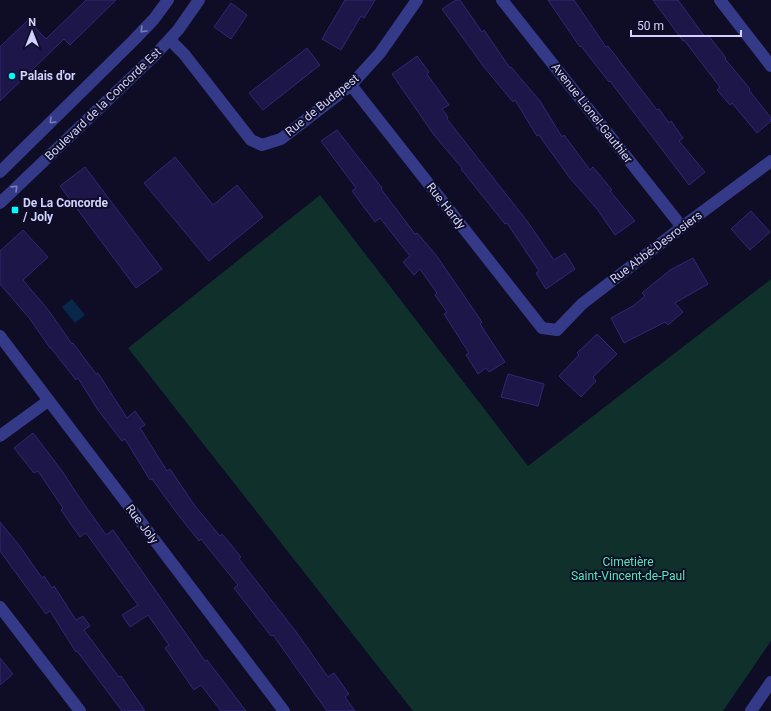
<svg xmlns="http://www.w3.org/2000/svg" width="771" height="711" font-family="Roboto,sans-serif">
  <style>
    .green { fill: #0f302b }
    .water { fill: #082749 }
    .building { fill: #1c1748; stroke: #2f2876 }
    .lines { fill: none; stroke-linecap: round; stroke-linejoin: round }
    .minor { stroke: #343a88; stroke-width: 12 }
    .oneway { stroke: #7b7ebe }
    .poi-dot { fill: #00fcfb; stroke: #0e0d25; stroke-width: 1.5 }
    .labels { text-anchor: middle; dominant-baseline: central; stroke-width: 4; stroke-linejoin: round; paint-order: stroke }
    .poi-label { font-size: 12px; font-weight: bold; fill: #d2d1ff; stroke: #0e0d25; text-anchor: start }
    .street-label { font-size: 12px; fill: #d2d1ff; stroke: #0e0d25 }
    .park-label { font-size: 12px; fill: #54e8b4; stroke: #0e0d25 }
  </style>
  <rect width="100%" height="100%" fill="#0e0d25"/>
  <path class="green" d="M320,195L528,466L771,279V641L723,711H413L128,348Z"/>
  <path class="water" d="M72,299L85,315L75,323L62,307Z"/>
  <g class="building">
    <path d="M86,0H116L70,45L64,39L0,101V47L28,20L46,39Z"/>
    <path d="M345,0H375L364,18L361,16L341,50L322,39Z"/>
    <path d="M456,0H460L482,32L484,30L510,68L511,67L540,101L562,137L564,135L590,170L593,167L612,190L610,191L635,221L615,235L597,209L569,177L539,135L537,136L515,100L513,102L484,67L442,9Z"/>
    <path d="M548,0H574L606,47L608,46L657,110L659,109L669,123L671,121L683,138L679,141L705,172L689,185L610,81L609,82L581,46L580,47Z"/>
    <path d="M653,0H678L705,37L708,35L726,58L725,59L750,89L749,90L771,118V121L757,133L732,103L730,105L717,90L720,87L684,40L683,41Z"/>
    <path d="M231,3L247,15L231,39L214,27Z"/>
    <path d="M307,48L320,65L263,110L249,93Z"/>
    <path d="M417,56L429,72L427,74L449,105L442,109L448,117L447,119L527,221L554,260L565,253L575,269L546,289L536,273L539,271L507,223L505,224L461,169L462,168L434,135L392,74Z"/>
    <path d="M337,130L382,188L381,189L415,234L417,233L436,255L482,322L480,324L505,362L489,372L486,368L478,374L466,355L469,353L444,314L447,312L435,295L437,293L420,269L414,275L403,262L410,256L380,218L375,222L352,191L356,188L321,141Z"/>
    <path d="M175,157L213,205L237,185L263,217L209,261L144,183Z"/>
    <path d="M85,167L162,269L136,288L60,186Z"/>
    <path d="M751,211L770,232L750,250L731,229Z"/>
    <path d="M23,230L48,257L23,280L49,311L72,344L73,343L96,374L98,373L127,418L135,411L145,425L140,428L167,471L170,469L195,506L220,536L222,534L241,557L239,559L297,633L328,677L334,673L349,694L345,697L355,711H327L273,635L271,636L234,588L238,585L201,539L199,541L176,512L152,479L150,480L125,439L122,441L98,410L78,378L76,380L51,348H50L30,319L0,284V251Z"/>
    <path d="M693,258L708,284L675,303L683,312L668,325L665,322L624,343L611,318L633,306L645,296L642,293L670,270Z"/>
    <path d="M597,334L617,354L593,377L596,381L581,397L559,376L579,355L577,353Z"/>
    <path d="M508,374L544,384L538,406L501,397Z"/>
    <path d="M33,433L62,471L77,494L106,535L113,530L205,661L207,660L246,711H221L201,685L194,690L165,648L169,645L148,615L130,627L122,615L138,605L86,533L80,537L61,510L63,508L38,471L34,473L14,448Z"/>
    <path d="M0,522L19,545L42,578L44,576L52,588L54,586L76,620L83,616L90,626L84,630L119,677L121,676L145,711H122L77,651L76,652L50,611L46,614L0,551Z"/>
    <path d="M0,658L13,674L0,685Z"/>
  </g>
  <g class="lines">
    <g class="minor">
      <path d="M502,0L682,227"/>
      <path d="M720,0L771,66"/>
      <path d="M170,40L184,54L251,140L262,145L281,139L351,85L380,53L417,0"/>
      <path d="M351,85L542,328L557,330L582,304L682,227L771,161"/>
      <path d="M0,172L134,40L154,19L168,0"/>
      <path d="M0,203L154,56L178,30L199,0"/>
      <path d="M0,336L284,711"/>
      <path d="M0,436L48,401"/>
      <path d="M0,607L80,711"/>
      <path d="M751,711L771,682"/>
    </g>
  </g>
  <defs><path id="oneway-chevron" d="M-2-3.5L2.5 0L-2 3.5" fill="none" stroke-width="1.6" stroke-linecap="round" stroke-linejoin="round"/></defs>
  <g class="oneway">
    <use href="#oneway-chevron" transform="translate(143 30) rotate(133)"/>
    <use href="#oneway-chevron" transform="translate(52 121) rotate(135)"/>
    <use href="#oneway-chevron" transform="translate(15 188) rotate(-44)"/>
  </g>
  <g class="poi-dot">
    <circle cx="12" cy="76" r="4"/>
    <rect x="11" y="206" width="8" height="8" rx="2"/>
  </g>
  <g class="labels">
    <g class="poi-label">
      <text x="20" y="76">Palais d'or</text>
      <text x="23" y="203">De La Concorde<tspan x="23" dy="14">/ Joly</tspan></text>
    </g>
    <g class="street-label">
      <text transform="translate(103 104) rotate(-44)">Boulevard de la Concorde Est</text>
      <text transform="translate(322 105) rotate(-39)">Rue de Budapest</text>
      <text transform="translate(592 113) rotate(52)">Avenue Lionel-Gauthier</text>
      <text transform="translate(446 206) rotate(52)">Rue Hardy</text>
      <text transform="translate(656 247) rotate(-37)">Rue Abbé-Desrosiers</text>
      <text transform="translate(142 524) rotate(53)">Rue Joly</text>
    </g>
    <g class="park-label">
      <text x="628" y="562">Cimetière<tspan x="628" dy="14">Saint-Vincent-de-Paul</tspan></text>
    </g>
  </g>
  <g transform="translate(32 32)" stroke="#0e0d25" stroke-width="3" paint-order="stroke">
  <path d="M0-3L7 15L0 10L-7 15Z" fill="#d2d1ff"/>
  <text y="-6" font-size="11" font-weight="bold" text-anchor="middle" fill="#d2d1ff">N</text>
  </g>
  <path d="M631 30v6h110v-6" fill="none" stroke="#d2d1ff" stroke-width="2"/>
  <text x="637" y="30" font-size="12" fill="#d2d1ff" stroke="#0e0d25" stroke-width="3" paint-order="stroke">50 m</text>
</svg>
